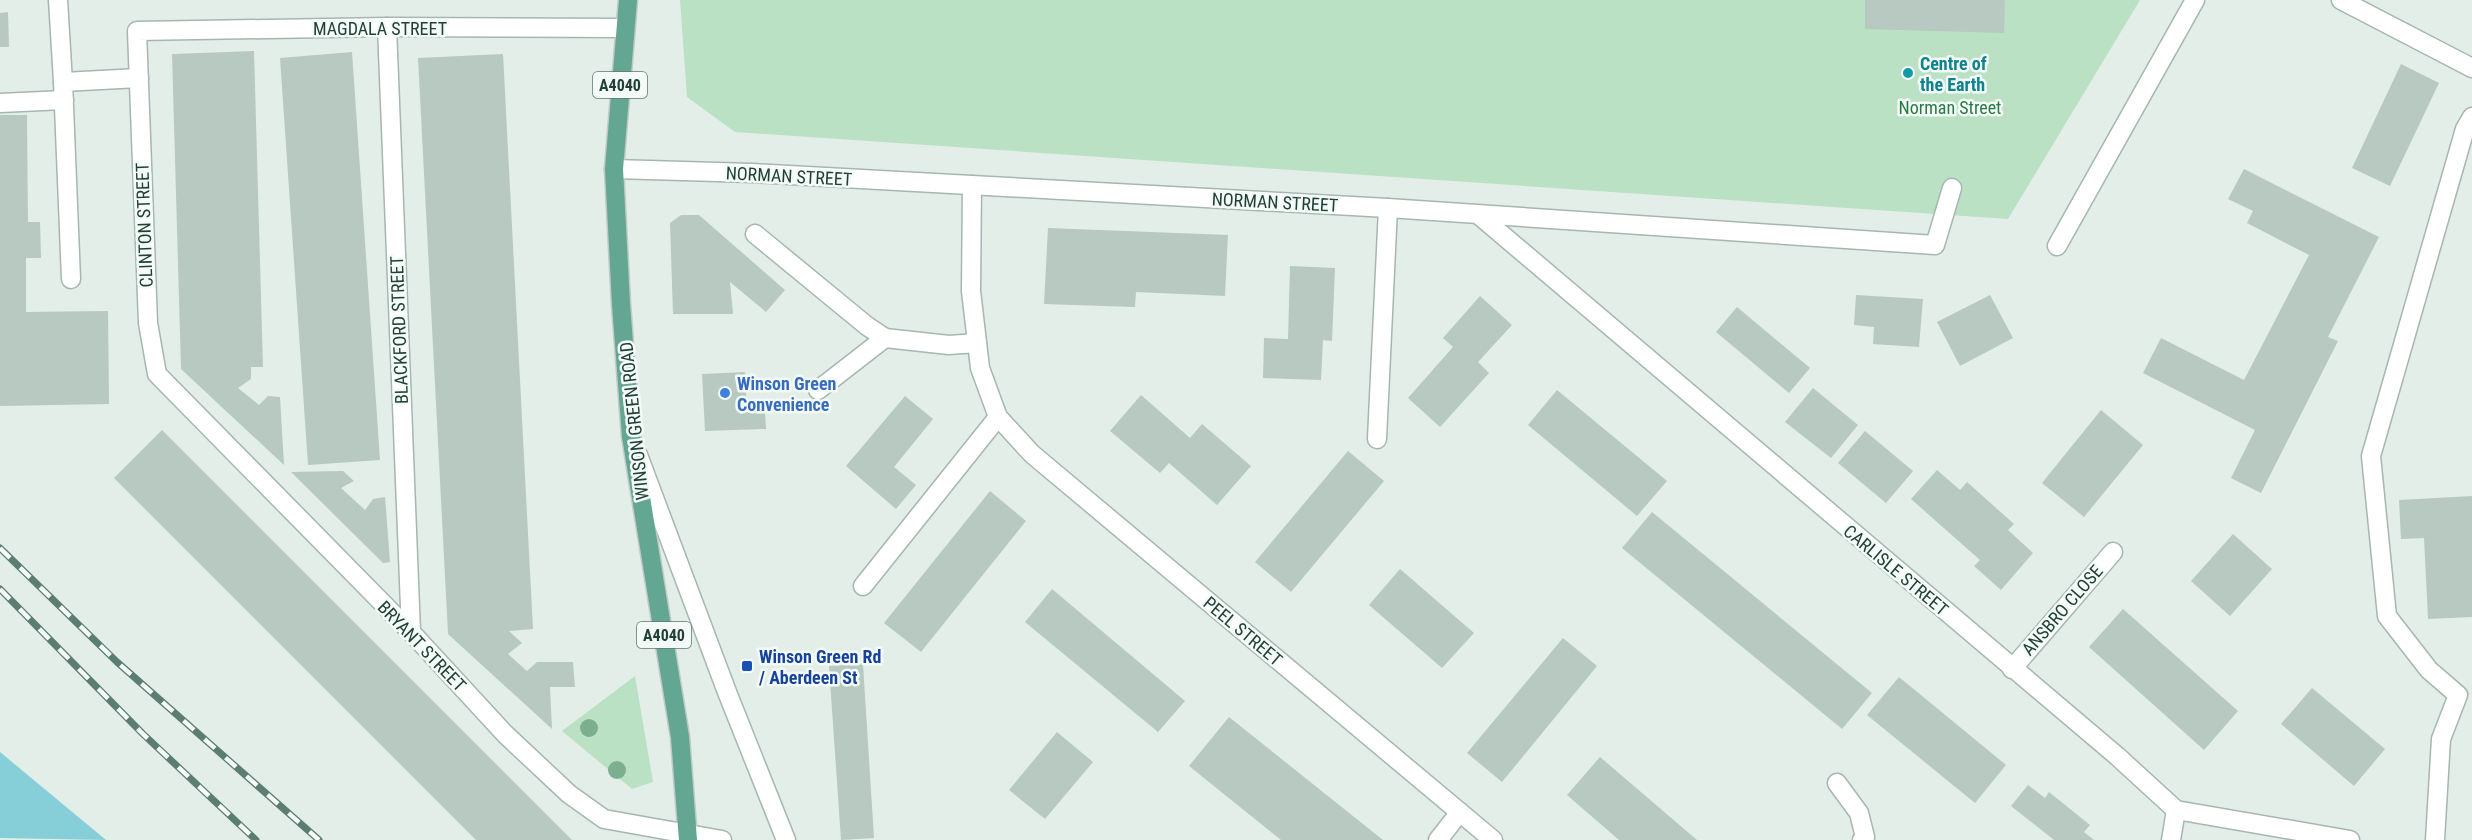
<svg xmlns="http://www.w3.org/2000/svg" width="2472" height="840" font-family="'Roboto Condensed',sans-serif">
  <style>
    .green { fill: #bae1c3 }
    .water { fill: #86cfd8 }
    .building { fill: #b8c9c1 }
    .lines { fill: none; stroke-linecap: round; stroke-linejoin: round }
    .minor-casing { stroke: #a5b7b0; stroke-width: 21 }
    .major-casing { stroke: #c1cac7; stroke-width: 21 }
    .minor { stroke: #fff; stroke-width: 18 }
    .major { stroke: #63a793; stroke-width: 18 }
    .rail-casing { stroke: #5b7d72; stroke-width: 7 }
    .rail { stroke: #f4faf7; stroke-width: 4.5; stroke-dasharray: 14; stroke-linecap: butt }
    .tree { fill: #7caf8e }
    .culture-dot { fill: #0f9aa8; stroke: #f4faf7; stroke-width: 2 }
    .shop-dot { fill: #3f7fe0; stroke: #f4faf7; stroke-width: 2 }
    .transit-dot { fill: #1a4fb4; stroke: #f4faf7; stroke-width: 2 }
    .labels { text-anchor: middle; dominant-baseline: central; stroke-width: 5; stroke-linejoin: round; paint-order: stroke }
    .shield { fill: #f4faf7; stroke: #607871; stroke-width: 1.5 }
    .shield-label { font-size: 16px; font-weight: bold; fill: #214137 }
    .street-label { font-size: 18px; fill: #214137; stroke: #f4faf7 }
    .culture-label { font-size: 18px; font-weight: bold; fill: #0d838f; stroke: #f4faf7; text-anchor: start }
    .park-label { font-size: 18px; fill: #277c44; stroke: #f4faf7 }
    .shop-label { font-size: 18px; font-weight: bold; fill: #366cbe; stroke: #f4faf7; text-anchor: start }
    .transit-label { font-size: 18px; font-weight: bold; fill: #164399; stroke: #f4faf7; text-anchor: start }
  </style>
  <rect width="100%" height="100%" fill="#e3eee9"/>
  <g class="green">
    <path d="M680,0H2140L2008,219L735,132L687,97Z"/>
    <path d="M635,676L653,782L632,789L562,731Z"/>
  </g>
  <path class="water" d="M0,752L106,840L0,838Z"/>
  <g class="building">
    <path d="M1865,0H2005L2004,33L1865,29Z"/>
    <path d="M8,12L9,47H0V13Z"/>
    <path d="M254,51L263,367H251V379L238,388L259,405L268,396L280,397L284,465L181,369L172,54Z"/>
    <path d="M352,52L380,460L308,465L280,58Z"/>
    <path d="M503,54L533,629L509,631L522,643L508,654L527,671L537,662H573L575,687H550L552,729L448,634L418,58Z"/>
    <path d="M2401,64L2439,83L2390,186L2352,168Z"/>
    <path d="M0,115H27L28,222H40L41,258H26V312L108,311L109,404L0,406Z"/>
    <path d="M2244,169L2379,237L2328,337L2338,341L2261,493L2231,478L2255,430L2143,373L2161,338L2244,380L2309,255L2247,223L2253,211L2228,199Z"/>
    <path d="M681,215H699L785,290L766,312L730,282L733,314H673L670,223Z"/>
    <path d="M1048,228L1228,235L1225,296L1136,292L1135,307L1044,304Z"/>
    <path d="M1290,266L1335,268L1332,341L1323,340L1321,380L1263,378L1264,338L1288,339Z"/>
    <path d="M1856,295L1923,299L1919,347L1873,344L1874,327L1854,325Z"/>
    <path d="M1990,295L2013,338L1960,366L1937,322Z"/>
    <path d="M1480,296L1512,325L1478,362L1489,373L1440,427L1408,398L1453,347L1443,338Z"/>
    <path d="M1737,307L1810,368L1789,393L1716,332Z"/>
    <path d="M745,372L747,412L765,411L766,429L705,431L702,374Z"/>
    <path d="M1813,388L1858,425L1831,458L1785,422Z"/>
    <path d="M1557,390L1667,481L1637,516L1528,425Z"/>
    <path d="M1141,395L1190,438L1202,424L1251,466L1217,505L1169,463L1160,473L1110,431Z"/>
    <path d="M905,396L933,419L894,467L916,485L896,509L846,466Z"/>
    <path d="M2101,410L2143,445L2084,517L2042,483Z"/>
    <path d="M162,430L572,840H476L114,478Z"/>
    <path d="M1865,431L1913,471L1886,503L1838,463Z"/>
    <path d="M1348,451L1384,481L1291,592L1255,562Z"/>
    <path d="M1937,470L1960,490L1967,482L2014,524L2008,530L2033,553L2001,590L1974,566L1980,560L1911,499Z"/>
    <path d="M343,471L354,481L341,488L365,510L373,499L385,497L390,562L383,563L291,472Z"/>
    <path d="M990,491L1026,521L921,652L884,623Z"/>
    <path d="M2472,496V617L2428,619L2424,538L2401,539L2399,500Z"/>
    <path d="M1652,512L1872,693L1842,729L1622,548Z"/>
    <path d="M2233,534L2272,569L2230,616L2191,581Z"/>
    <path d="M1400,569L1474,633L1442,668L1369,605Z"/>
    <path d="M1052,589L1185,701L1158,732L1025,622Z"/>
    <path d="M2123,609L2238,711L2204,750L2089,647Z"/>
    <path d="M1563,638L1597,666L1502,782L1467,753Z"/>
    <path d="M863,664L874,838L841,840L829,666Z"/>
    <path d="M1899,677L2006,765L1975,803L1867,715Z"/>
    <path d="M2312,688L2385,749L2354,786L2281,724Z"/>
    <path d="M1229,717L1383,840H1281L1189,766Z"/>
    <path d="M1057,732L1093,762L1045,819L1009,790Z"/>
    <path d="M1600,757L1697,840H1619L1567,795Z"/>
    <path d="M2028,785L2045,798L2049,792L2090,825L2084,832L2094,840H2054L2011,806Z"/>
  </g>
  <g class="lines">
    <g class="minor-casing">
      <g id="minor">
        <path d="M58,0L63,82"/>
        <path d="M2341,0L2472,68"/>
        <path d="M387,27L411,632"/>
        <path d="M624,28L387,27L137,31L148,323L157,374L411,632L505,734L569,794L604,819L722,840"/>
        <path d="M0,103L64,100"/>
        <path d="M614,169L752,173L1388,208L1935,245L1952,188"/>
        <path d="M972,185L971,291L980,368L998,417L1032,454L1493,840"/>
        <path d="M1480,216L2117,756L2176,810L2350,840"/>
        <path d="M755,234L867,326L885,338"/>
        <path d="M2057,246L2195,0"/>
        <path d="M71,279L63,82L139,78"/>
        <path d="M818,390L885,338L949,345L977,343"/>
        <path d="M1377,439L1388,208"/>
        <path d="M638,455L727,692L786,840"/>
        <path d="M863,586L998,417"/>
        <path d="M2012,669L2113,552"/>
        <path d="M1837,783L1859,813L1865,837L1862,840"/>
        <path d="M1438,840L1460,812"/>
        <path d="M2171,840L2176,810"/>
        <path d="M2435,840L2441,739L2458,695L2429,670L2387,616L2371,456L2465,129L2472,117"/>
      </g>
    </g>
    <g class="major-casing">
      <path id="major" d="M628,0L614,169L621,304L631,436L680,737L688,840"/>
    </g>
    <use href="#minor" class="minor"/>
    <use href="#major" class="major"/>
    <g class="rail-casing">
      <g id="rail">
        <path d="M0,548L117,662L319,840"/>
        <path d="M0,589L143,734L256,840"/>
      </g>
    </g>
    <use href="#rail" class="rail"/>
  </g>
  <g class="tree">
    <circle cx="589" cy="728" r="9"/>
    <circle cx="617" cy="770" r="9"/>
  </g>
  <circle class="culture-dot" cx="1908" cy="73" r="6"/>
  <circle class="shop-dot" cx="725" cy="393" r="6"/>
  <rect class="transit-dot" x="741" y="660" width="12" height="12" rx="3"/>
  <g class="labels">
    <g class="shield">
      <rect x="593" y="72" width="54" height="26" rx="4.5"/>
      <rect x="637" y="622" width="54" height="26" rx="4.5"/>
    </g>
    <g class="shield-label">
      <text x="620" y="85">A4040</text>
      <text x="664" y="635">A4040</text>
    </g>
    <g class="street-label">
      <text x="380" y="28">MAGDALA STREET</text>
      <text transform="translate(789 176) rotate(3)">NORMAN STREET</text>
      <text transform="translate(1275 202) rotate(3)">NORMAN STREET</text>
      <text transform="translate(144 225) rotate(-92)">CLINTON STREET</text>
      <text transform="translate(399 330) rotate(-92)">BLACKFORD STREET</text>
      <text transform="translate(634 421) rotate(-96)">WINSON GREEN ROAD</text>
      <text transform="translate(1896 570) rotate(40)">CARLISLE STREET</text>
      <text transform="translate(2062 610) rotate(-49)">ANSBRO CLOSE</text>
      <text transform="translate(1243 631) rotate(40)">PEEL STREET</text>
      <text transform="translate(422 646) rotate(46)">BRYANT STREET</text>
    </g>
    <g class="culture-label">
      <text x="1920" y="63">Centre of<tspan x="1920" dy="21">the Earth</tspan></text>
    </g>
    <g class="park-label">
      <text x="1950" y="107">Norman Street</text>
    </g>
    <g class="shop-label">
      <text x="737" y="383">Winson Green<tspan x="737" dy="21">Convenience</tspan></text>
    </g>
    <g class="transit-label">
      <text x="759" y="656">Winson Green Rd<tspan x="759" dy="21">/ Aberdeen St</tspan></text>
    </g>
  </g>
</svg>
